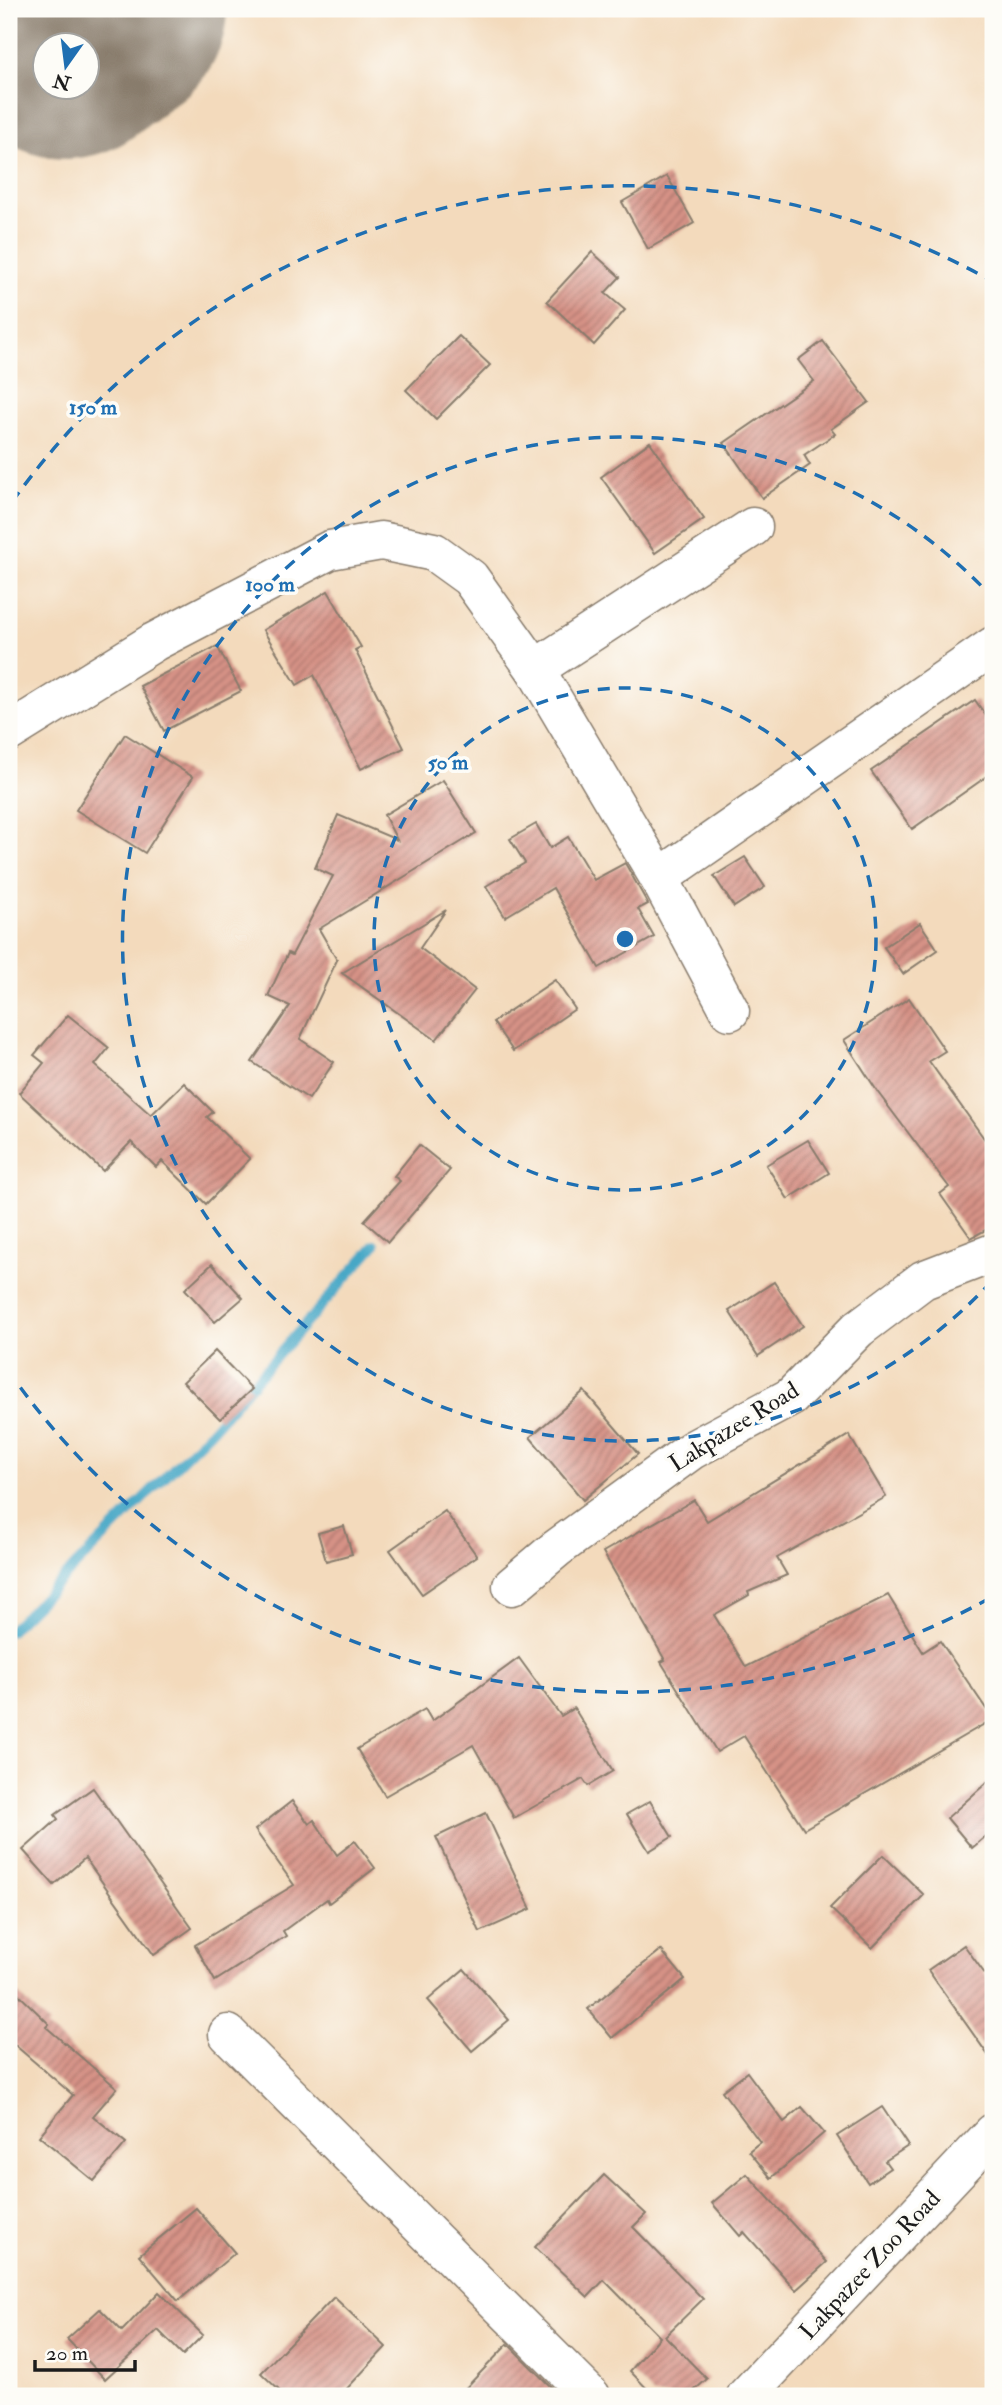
<svg xmlns="http://www.w3.org/2000/svg" width="1002" height="2405" font-family="'IM FELL Double Pica',serif">
  <style>
    .lines { fill: none; stroke-linecap: round; stroke-linejoin: round }
    .stream { stroke: #46a7c6; stroke-width: 10 }
    .runway { stroke: #887b6c; stroke-width: 226 }
    .building { fill: url(#building-hatch) }
    .minor-casing { stroke: #887b6c; stroke-width: 41 }
    .minor { stroke: #fff; stroke-width: 38 }
    .ring { fill: none; stroke: #1f6fb2; stroke-width: 3.5; stroke-dasharray: 12 9 }
    .labels { text-anchor: middle; dominant-baseline: central; stroke-width: 7; stroke-linejoin: round; paint-order: stroke }
    .street-label { font-size: 24px; fill: #1c1c1c; stroke: #fdfcf7 }
    .centre { fill: #1f6fb2; stroke: #fdfcf7; stroke-width: 3.5 }
    .ring-label { font-size: 21px; text-anchor: middle; font-weight: bold; fill: #1f6fb2; stroke: #fdfcf7; stroke-width: 7; stroke-linejoin: round; paint-order: stroke }
  </style>
  <defs>
    <pattern id="building-hatch" width="6" height="6" patternUnits="userSpaceOnUse" patternTransform="scale(1.75)"><rect width="6" height="6" fill="#d69286"/><path d="M-1 1l2-2M0 6l6-6M5 7l2-2" fill="none" stroke="#ad766d"/></pattern>
  </defs>
  <rect width="100%" height="100%" fill="#fdfcf7"/>
  <filter id="ink" filterUnits="userSpaceOnUse"><feTurbulence type="fractalNoise" baseFrequency=".0143" numOctaves="2"/><feDisplacementMap in="SourceGraphic" scale="14" xChannelSelector="R" yChannelSelector="G"/><feConvolveMatrix kernelMatrix="1 2 1 2 8 2 1 2 1" color-interpolation-filters="sRGB"/></filter>
  <filter id="wash" filterUnits="userSpaceOnUse"><feTurbulence type="fractalNoise" baseFrequency=".00686" numOctaves="4" result="noise"/><feDisplacementMap in="SourceGraphic" scale="28" xChannelSelector="R" yChannelSelector="G"/><feGaussianBlur stdDeviation="1.57" result="paint"/><feColorMatrix in="noise" values="0 0 0 0 0 0 0 0 0 0 0 0 0 0 0 0 0 1.4 0 .05"/><feComposite in="paint" operator="in"/></filter>
  <g filter="url(#wash)">
    <rect width="100%" height="100%" fill="#f3dabc"/>
    <g class="lines">
      <path class="stream" d="M9,1632L211,1431L375,1245"/>
      <path class="runway" d="M66,46L114,9"/>
    </g>
    <g id="blocks">
      <g class="building">
        <path d="M667,176L694,223L648,249L622,202Z"/>
        <path d="M592,252L620,277L605,293L625,310L594,345L547,301Z"/>
        <path d="M459,336L490,365L436,419L406,390Z"/>
        <path d="M823,341L869,402L831,429L835,434L804,455L810,465L762,498L724,443L814,381L798,360Z"/>
        <path d="M650,442L704,519L655,553L601,477Z"/>
        <path d="M328,591L361,647L355,650L404,748L361,769L314,675L297,685L263,630Z"/>
        <path d="M217,646L241,691L164,731L140,686Z"/>
        <path d="M975,700L993,726V772L912,829L871,771Z"/>
        <path d="M125,734L193,777L145,853L76,810Z"/>
        <path d="M443,780L476,833L319,929L337,960L300,1039L334,1062L309,1099L252,1062L290,1006L268,996L288,953L292,955L333,876L315,868L338,815L397,840L384,815Z"/>
        <path d="M536,824L550,848L568,837L594,880L625,863L648,904L638,909L654,937L599,968L553,888L505,917L486,886L525,863L510,839Z"/>
        <path d="M745,857L765,887L734,907L714,876Z"/>
        <path d="M446,910L420,948L475,990L436,1040L342,973Z"/>
        <path d="M920,923L938,950L903,974L884,947Z"/>
        <path d="M555,980L575,1009L513,1051L493,1022Z"/>
        <path d="M909,998L945,1051L929,1061L993,1151V1226L971,1238L940,1194L949,1187L879,1094L844,1040Z"/>
        <path d="M68,1015L109,1048L95,1065L151,1115L184,1083L213,1112L207,1117L250,1159L206,1204L162,1161L156,1167L131,1142L103,1171L19,1093L44,1063L34,1055Z"/>
        <path d="M808,1140L829,1173L788,1199L766,1165Z"/>
        <path d="M419,1145L450,1170L388,1242L364,1221L400,1181L394,1176Z"/>
        <path d="M212,1264L243,1298L215,1322L185,1289Z"/>
        <path d="M774,1282L803,1326L758,1356L729,1311Z"/>
        <path d="M215,1351L252,1389L220,1419L183,1382Z"/>
        <path d="M584,1391L638,1454L583,1500L530,1437Z"/>
        <path d="M849,1435L886,1497L777,1558L787,1575L748,1592L749,1595L714,1615L746,1667L888,1595L923,1652L940,1641L993,1719L804,1829L744,1736L717,1752L661,1662L665,1660L603,1552L694,1500L707,1521Z"/>
        <path d="M445,1511L477,1556L422,1594L390,1550Z"/>
        <path d="M344,1526L352,1554L326,1561L318,1533Z"/>
        <path d="M519,1658L561,1716L574,1708L613,1771L588,1786L583,1779L514,1818L473,1745L385,1796L357,1749L425,1709L432,1721Z"/>
        <path d="M993,1777V1830L972,1848L947,1818Z"/>
        <path d="M93,1788L192,1928L154,1955L85,1858L54,1885L23,1850L58,1819L55,1815Z"/>
        <path d="M292,1801L309,1824L314,1820L337,1855L355,1841L375,1868L329,1903L327,1899L283,1931L286,1936L215,1981L195,1945L294,1885L255,1830Z"/>
        <path d="M650,1801L672,1837L649,1851L627,1814Z"/>
        <path d="M486,1813L531,1909L480,1932L436,1837Z"/>
        <path d="M883,1855L924,1895L872,1948L830,1908Z"/>
        <path d="M964,1945L993,1985V2062L928,1970Z"/>
        <path d="M661,1950L685,1979L612,2038L588,2009Z"/>
        <path d="M464,1969L509,2020L472,2051L428,2000Z"/>
        <path d="M9,1985L49,2024L46,2027L117,2088L93,2116L126,2143L94,2181L39,2136L73,2095L9,2040Z"/>
        <path d="M747,2072L784,2122L802,2107L824,2133L771,2178L749,2151L760,2142L722,2091Z"/>
        <path d="M882,2107L908,2146L885,2161L890,2168L868,2183L837,2136Z"/>
        <path d="M747,2174L827,2262L796,2290L744,2232L740,2236L712,2203Z"/>
        <path d="M604,2175L646,2214L633,2227L703,2299L665,2336L707,2379L688,2396H654L630,2371L660,2337L604,2280L588,2297L535,2247Z"/>
        <path d="M196,2208L235,2253L178,2301L139,2255Z"/>
        <path d="M159,2292L203,2335L183,2355L158,2330L105,2379L67,2339L100,2309L122,2331Z"/>
        <path d="M334,2297L386,2347L340,2396H285L261,2373Z"/>
        <path d="M508,2344L560,2396H458Z"/>
      </g>
    </g>
  </g>
  <g filter="url(#ink)">
    <use href="#blocks" fill-opacity="0" stroke="#887b6c" stroke-width="2"/>
    <g class="lines">
      <g class="minor-casing">
        <g id="minor">
          <path d="M535,669L753,527"/>
          <path d="M9,732L154,642L330,550L381,541L434,552L470,578L535,669L659,878L730,1011"/>
          <path d="M659,878L993,646"/>
          <path d="M512,1586L556,1549L692,1450L791,1397L858,1329L923,1280L993,1253"/>
          <path d="M228,2034L591,2396"/>
          <path d="M746,2396L993,2133"/>
        </g>
      </g>
      <use href="#minor" class="minor"/>
    </g>
  </g>
  <g class="ring">
    <circle cx="625" cy="939" r="251"/>
    <path d="M992 1281A502 502 0 1 1 992 597"/>
    <path d="M990 1598A753 753 0 0 1 12 1376M12 502A753 753 0 0 1 990 280"/>
  </g>
  <g class="labels">
    <g class="street-label">
      <text transform="translate(734 1427) rotate(-32)">Lakpazee Road</text>
      <text transform="translate(870 2265) rotate(-47)">Lakpazee Zoo Road</text>
    </g>
  </g>
  <circle cx="625" cy="939" r="10" class="centre"/>
  <g class="ring-label">
    <text x="93" y="414">150 m</text>
    <text x="270" y="591">100 m</text>
    <text x="448" y="769">50 m</text>
  </g>
  <rect width="1002" height="2405" fill="none" stroke="#fdfcf7" stroke-width="35"/>
  <g transform="translate(66 66) rotate(194)"><circle r="33" fill="#fdfcf7" stroke="#a3a29f" stroke-width="2"/>
  <path d="M0-5L12 26L0 18L-12 26Z" fill="#1f6fb2"/>
  <text y="-10" font-size="19" font-weight="bold" text-anchor="middle" fill="#1c1c1c">N</text>
  </g>
  <path d="M35 2360v10h100v-10" fill="none" stroke="#1c1c1c" stroke-width="3.5"/>
  <text x="46" y="2360" font-size="21" fill="#1c1c1c" stroke="#fdfcf7" stroke-width="5" paint-order="stroke">20 m</text>
</svg>
